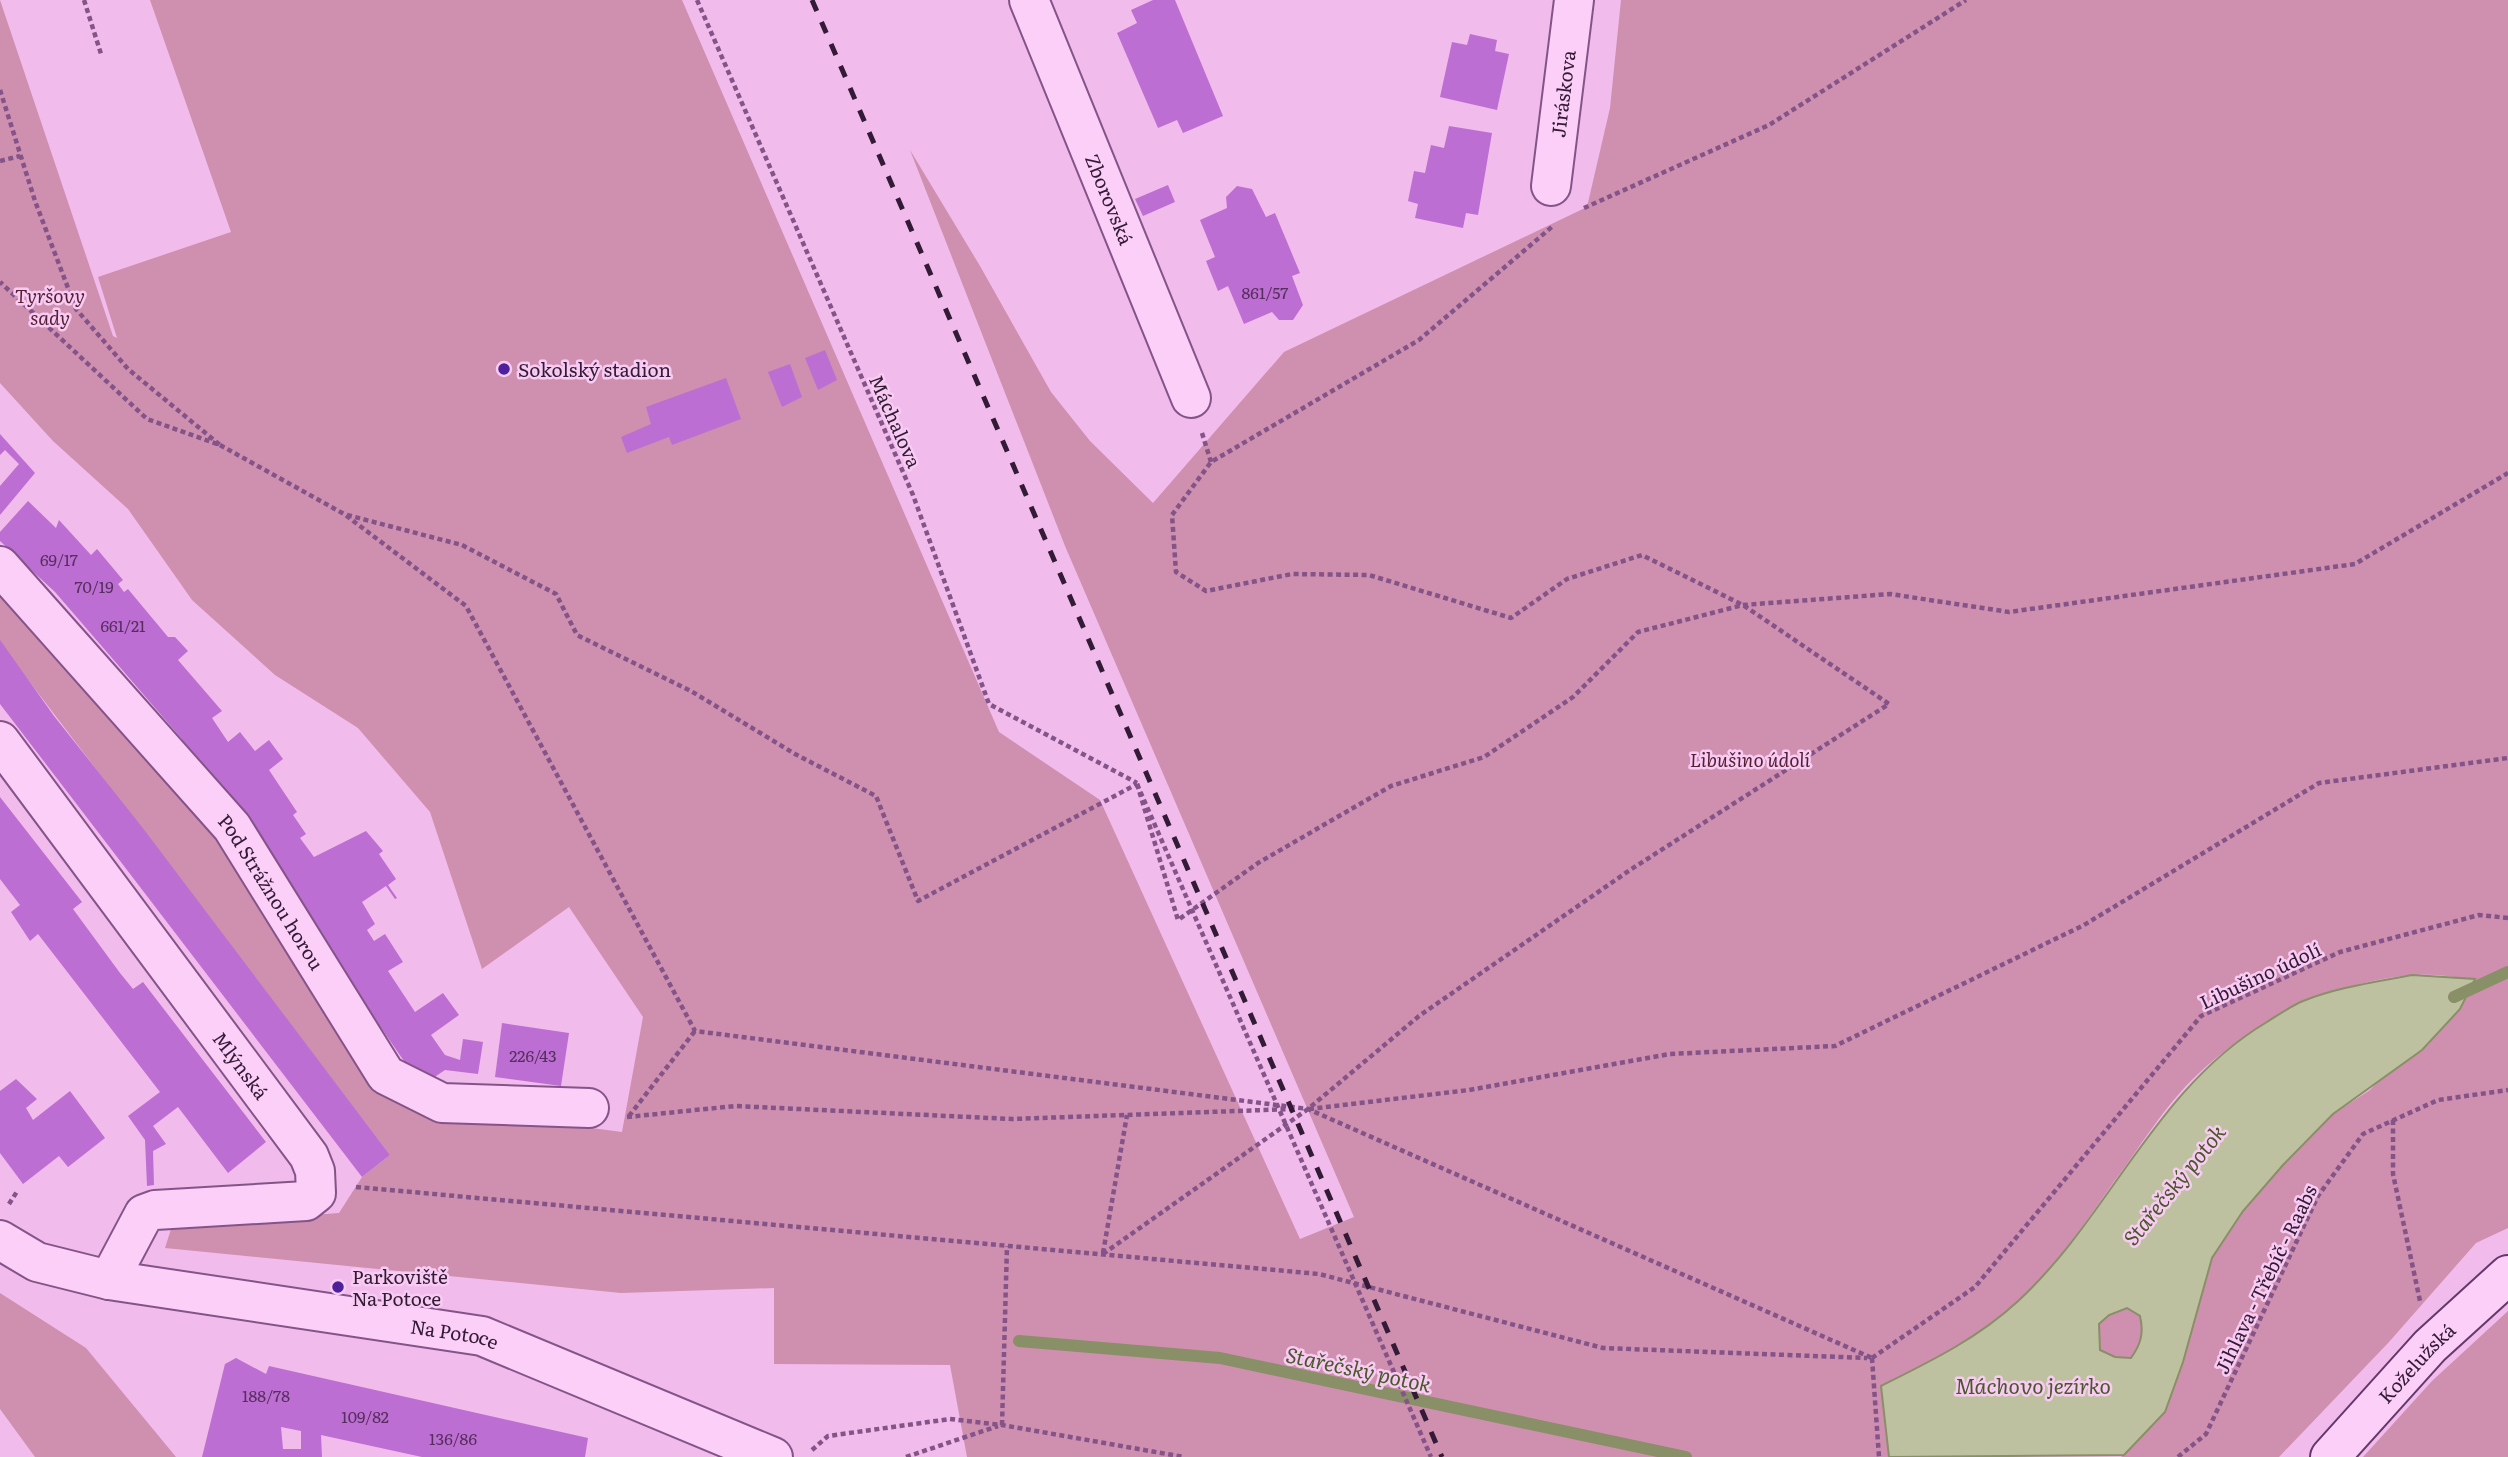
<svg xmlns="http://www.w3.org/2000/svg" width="2508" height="1457" font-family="Literata,serif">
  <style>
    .green { fill: #cf8faf }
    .water { fill: #bec1a0; stroke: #898f67; stroke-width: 2; fill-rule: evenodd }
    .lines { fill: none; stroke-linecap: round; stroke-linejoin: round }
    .stream { stroke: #898f67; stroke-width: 12 }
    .building { fill: #bd6ed2; fill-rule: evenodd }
    .minor-casing { stroke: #845489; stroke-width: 42 }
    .secondary-casing { stroke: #64386a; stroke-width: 42 }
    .path { stroke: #845489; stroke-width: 4.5; stroke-dasharray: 5 3.5; stroke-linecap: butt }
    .minor { stroke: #fbcff7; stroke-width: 38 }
    .secondary { stroke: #fbcff7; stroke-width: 38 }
    .rail { stroke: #331a37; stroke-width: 5; stroke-dasharray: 12 12; stroke-linecap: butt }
    .path-bridge { stroke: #845489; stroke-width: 4.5; stroke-dasharray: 5 3.5; stroke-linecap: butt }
    .poi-dot { fill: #4e209c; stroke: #f8cbf3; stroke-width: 2.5 }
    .labels { text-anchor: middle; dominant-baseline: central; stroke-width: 5; stroke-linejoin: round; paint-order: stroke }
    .number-label { font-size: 16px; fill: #562f5e }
    .street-label { font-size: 19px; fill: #331a37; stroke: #f8cbf3 }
    .park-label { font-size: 19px; font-style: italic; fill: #551f33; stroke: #f8cbf3 }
    .poi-label { font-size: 19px; fill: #331a37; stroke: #f8cbf3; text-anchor: start }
    .water-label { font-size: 21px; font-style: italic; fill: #495828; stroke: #f8cbf3 }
  </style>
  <rect width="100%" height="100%" fill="#f1bbec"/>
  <g class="green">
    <path d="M0,0L113,336L117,338L98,277L231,232L150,0H682L999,732L1100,800L1300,1239L1354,1217L1065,546L910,150L980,266L1051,392L1090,441L1153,503L1284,352L1587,207L1610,108L1621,0H2508V1228L2476,1243L2389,1342L2279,1457H2121L2165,1412L2183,1362L2212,1258L2243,1211L2283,1165L2333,1114L2370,1090L2474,979C2454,977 2431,973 2411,975C2330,983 2257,1019 2198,1074C2165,1105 2140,1147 2113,1183C2084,1224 2054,1269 2016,1303C1976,1339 1929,1362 1881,1386L1889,1457H967L950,1365L774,1364V1288L621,1293L165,1248L172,1226L339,1213L362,1177L390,1155L0,643V588L219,832L431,1107L622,1132L643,1017L569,907L482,969L430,812L358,728L275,675L192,600L128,509L53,441L0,383Z"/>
    <path d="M0,1293L86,1348L176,1457H35L0,1409Z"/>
    <path d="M2127,1308L2140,1316C2144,1333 2141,1344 2131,1358L2115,1357L2099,1351V1324L2109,1315Z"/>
    <path d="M2508,1311V1457H2363L2432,1381Z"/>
  </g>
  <path class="water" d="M2412,975L2475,979L2460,1009L2422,1050L2333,1114L2283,1165L2243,1211L2212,1258L2183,1362L2165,1412L2124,1455L1889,1457L1881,1386C1929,1362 1977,1339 2017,1302C2110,1217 2154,1089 2267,1022C2278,1015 2291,1006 2303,1001C2338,987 2376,982 2412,975ZM2127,1308L2140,1316C2144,1333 2141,1344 2131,1358L2115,1357L2100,1350L2099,1324L2109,1315Z"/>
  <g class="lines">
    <g class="stream">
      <path d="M2454,997L2508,972"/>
      <path d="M1019,1341L1220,1358L1686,1457"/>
    </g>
  </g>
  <g class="building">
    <path d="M1153,0H1175L1223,116L1183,133L1177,120L1158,128L1117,33L1137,23L1131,10Z"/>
    <path d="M1470,34L1497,40L1495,51L1509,54L1497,110L1440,97L1452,42L1467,45Z"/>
    <path d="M1449,126L1492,133L1478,215L1466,213L1463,228L1415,218L1418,204L1408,201L1414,171L1425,173L1431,145L1444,148Z"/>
    <path d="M1168,185L1175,202L1143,216L1135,199Z"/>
    <path d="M1237,186L1252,189L1266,217L1275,213L1300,273L1292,276L1303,305L1293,320H1279L1272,312L1244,324L1228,286L1218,291L1206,261L1215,257L1200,220L1227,208L1226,197Z"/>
    <path d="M825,350L837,380L818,390L805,358Z"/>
    <path d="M790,364L802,397L782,407L768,372Z"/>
    <path d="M726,378L741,419L672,445L669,437L627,453L621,437L651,424L646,407Z"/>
    <path d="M0,434L35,473L0,515V486L19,464L5,450L0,455Z"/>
    <path d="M28,501L56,528L59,520L91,555L97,549L123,580L118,584L124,592L128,589L168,637H175L188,651L178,660L222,711L212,718L228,742L240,732L255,751L269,740L283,759L269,770L297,812L293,815L306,834L300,838L314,857L366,831L383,851L379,854L396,879L388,885L397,898L395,899L386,886L362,902L375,924L367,930L374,941L385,934L403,962L388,971L415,1012L443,993L459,1015L431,1035L445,1055L460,1060L463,1039L483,1042L478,1074L445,1070L430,1080L415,1077L181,738L55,592L0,541V532Z"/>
    <path d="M0,640L54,716L142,827L390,1155L362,1177L0,704Z"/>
    <path d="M0,797L82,902L73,909L120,973L133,989L143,982L266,1142L228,1173L178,1107L153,1126L166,1144L153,1151L154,1185L147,1186L145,1140L128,1116L160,1092L38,934L30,941L11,912L20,905L0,879Z"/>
    <path d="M502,1023L569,1033L561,1086L495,1077Z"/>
    <path d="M16,1079L37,1099L26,1108L33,1120L70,1091L105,1138L68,1167L59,1156L23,1184L0,1153V1091Z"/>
    <path d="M236,1358L266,1374L269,1366L588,1438L585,1457H422L321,1435L322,1457H202L225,1364ZM281,1427L301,1431V1449H283Z"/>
  </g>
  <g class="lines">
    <g class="minor-casing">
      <g id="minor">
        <path id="s1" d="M1029,0L1191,398"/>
        <path id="s2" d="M1551,186L1574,0"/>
        <path id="s3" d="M0,566L232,827L386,1075L442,1103L589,1108"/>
        <path id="s4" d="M0,741L309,1156L315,1171L316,1193L306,1201L155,1210L144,1214L109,1280"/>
        <path id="s5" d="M0,1240L37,1262L109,1280L482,1336L773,1457"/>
      </g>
    </g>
    <g class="secondary-casing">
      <g id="secondary">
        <path id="s6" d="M2330,1457L2430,1346L2508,1275"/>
      </g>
    </g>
    <g class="path">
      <path d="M84,0L101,54"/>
      <path d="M697,0L913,495L989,704L1137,783"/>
      <path d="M0,90L35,201L76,309L128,369L220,445L147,419L0,282"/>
      <path d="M0,161L20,156"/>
      <path d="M1584,208L1769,125L1966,0"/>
      <path d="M1202,433L1211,462"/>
      <path d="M220,445L344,514L466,606L695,1031L1308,1109L1872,1358"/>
      <path d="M347,515L462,545L556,594L577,635L691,691L795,754L876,796L918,901L1137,784"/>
      <path d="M1137,784L1178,920L1258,863L1391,786L1484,757L1573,697L1638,632L1743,605L1890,594L2009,612L2355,564L2508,473"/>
      <path d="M1309,1109L1469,1090L1670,1054L1835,1046L2084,925L2319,783L2508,758"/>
      <path d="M629,1116L695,1031"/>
      <path d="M627,1117L735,1106L1012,1119L1293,1109"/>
      <path d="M2393,1120V1174L2420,1301"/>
      <path d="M356,1187L1319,1274L1603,1348L1867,1358"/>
      <path d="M9,1204L18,1190"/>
      <path d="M1103,1253L1127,1115"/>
      <path d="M1103,1254L1308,1109L1419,1016L1630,870L1889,704L1743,605L1642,555L1567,579L1511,618L1369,575L1292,574L1206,591L1176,572L1172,515L1211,462L1419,340L1553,226"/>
      <path d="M1872,1358L1975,1287L2201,1016L2340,952L2479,915L2508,918"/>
      <path d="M1872,1358L1879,1457"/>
      <path d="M1002,1425L1007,1246"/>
      <path d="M812,1450L828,1436L950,1419L1002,1425L1184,1457"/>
      <path d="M906,1457L998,1426"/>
      <path d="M2178,1457L2206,1434L2318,1196L2363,1134L2438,1100L2508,1090"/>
    </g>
    <use href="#minor" class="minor"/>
    <use href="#secondary" class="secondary"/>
    <path class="rail" d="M812,0L1442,1457"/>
    <path class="path-bridge" d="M1137,784L1431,1457"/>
  </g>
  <g class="poi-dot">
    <circle cx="504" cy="369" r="7"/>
    <circle cx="338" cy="1287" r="7"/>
  </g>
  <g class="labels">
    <g class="number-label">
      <text x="1265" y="292">861/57</text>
      <text x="59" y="559">69/17</text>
      <text x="94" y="586">70/19</text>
      <text x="123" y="625">661/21</text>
      <text x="533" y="1055">226/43</text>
      <text x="266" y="1395">188/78</text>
      <text x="365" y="1416">109/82</text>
      <text x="453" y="1438">136/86</text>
    </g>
    <g class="street-label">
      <text stroke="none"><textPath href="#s2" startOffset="93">Jiráskova</textPath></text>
      <text stroke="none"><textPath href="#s1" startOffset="215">Zborovská</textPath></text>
      <text transform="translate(896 421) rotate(66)">Máchalova</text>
      <text stroke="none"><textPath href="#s3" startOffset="425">Pod Strážnou horou</textPath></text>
      <text transform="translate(2260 975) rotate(-25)">Libušino údolí</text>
      <text stroke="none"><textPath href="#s4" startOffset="404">Mlýnská</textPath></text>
      <text transform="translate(2265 1279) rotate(-64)">Jihlava - Třebíč - Raabs</text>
      <text stroke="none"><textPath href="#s5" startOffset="467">Na Potoce</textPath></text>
      <text stroke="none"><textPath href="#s6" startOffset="128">Koželužská</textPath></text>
    </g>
    <g class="park-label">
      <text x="50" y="295">Tyršovy<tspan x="50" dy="22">sady</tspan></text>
      <text x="1750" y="759">Libušino údolí</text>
    </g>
    <g class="poi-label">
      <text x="518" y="369">Sokolský stadion</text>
      <text x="352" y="1276">Parkoviště<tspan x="352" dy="22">Na Potoce</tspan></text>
    </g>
    <g class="water-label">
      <text transform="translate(2173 1184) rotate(-51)">Stařečský potok</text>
      <text transform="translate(1359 1368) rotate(12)">Stařečský potok</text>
      <text x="2033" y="1384">Máchovo jezírko</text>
    </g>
  </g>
</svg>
